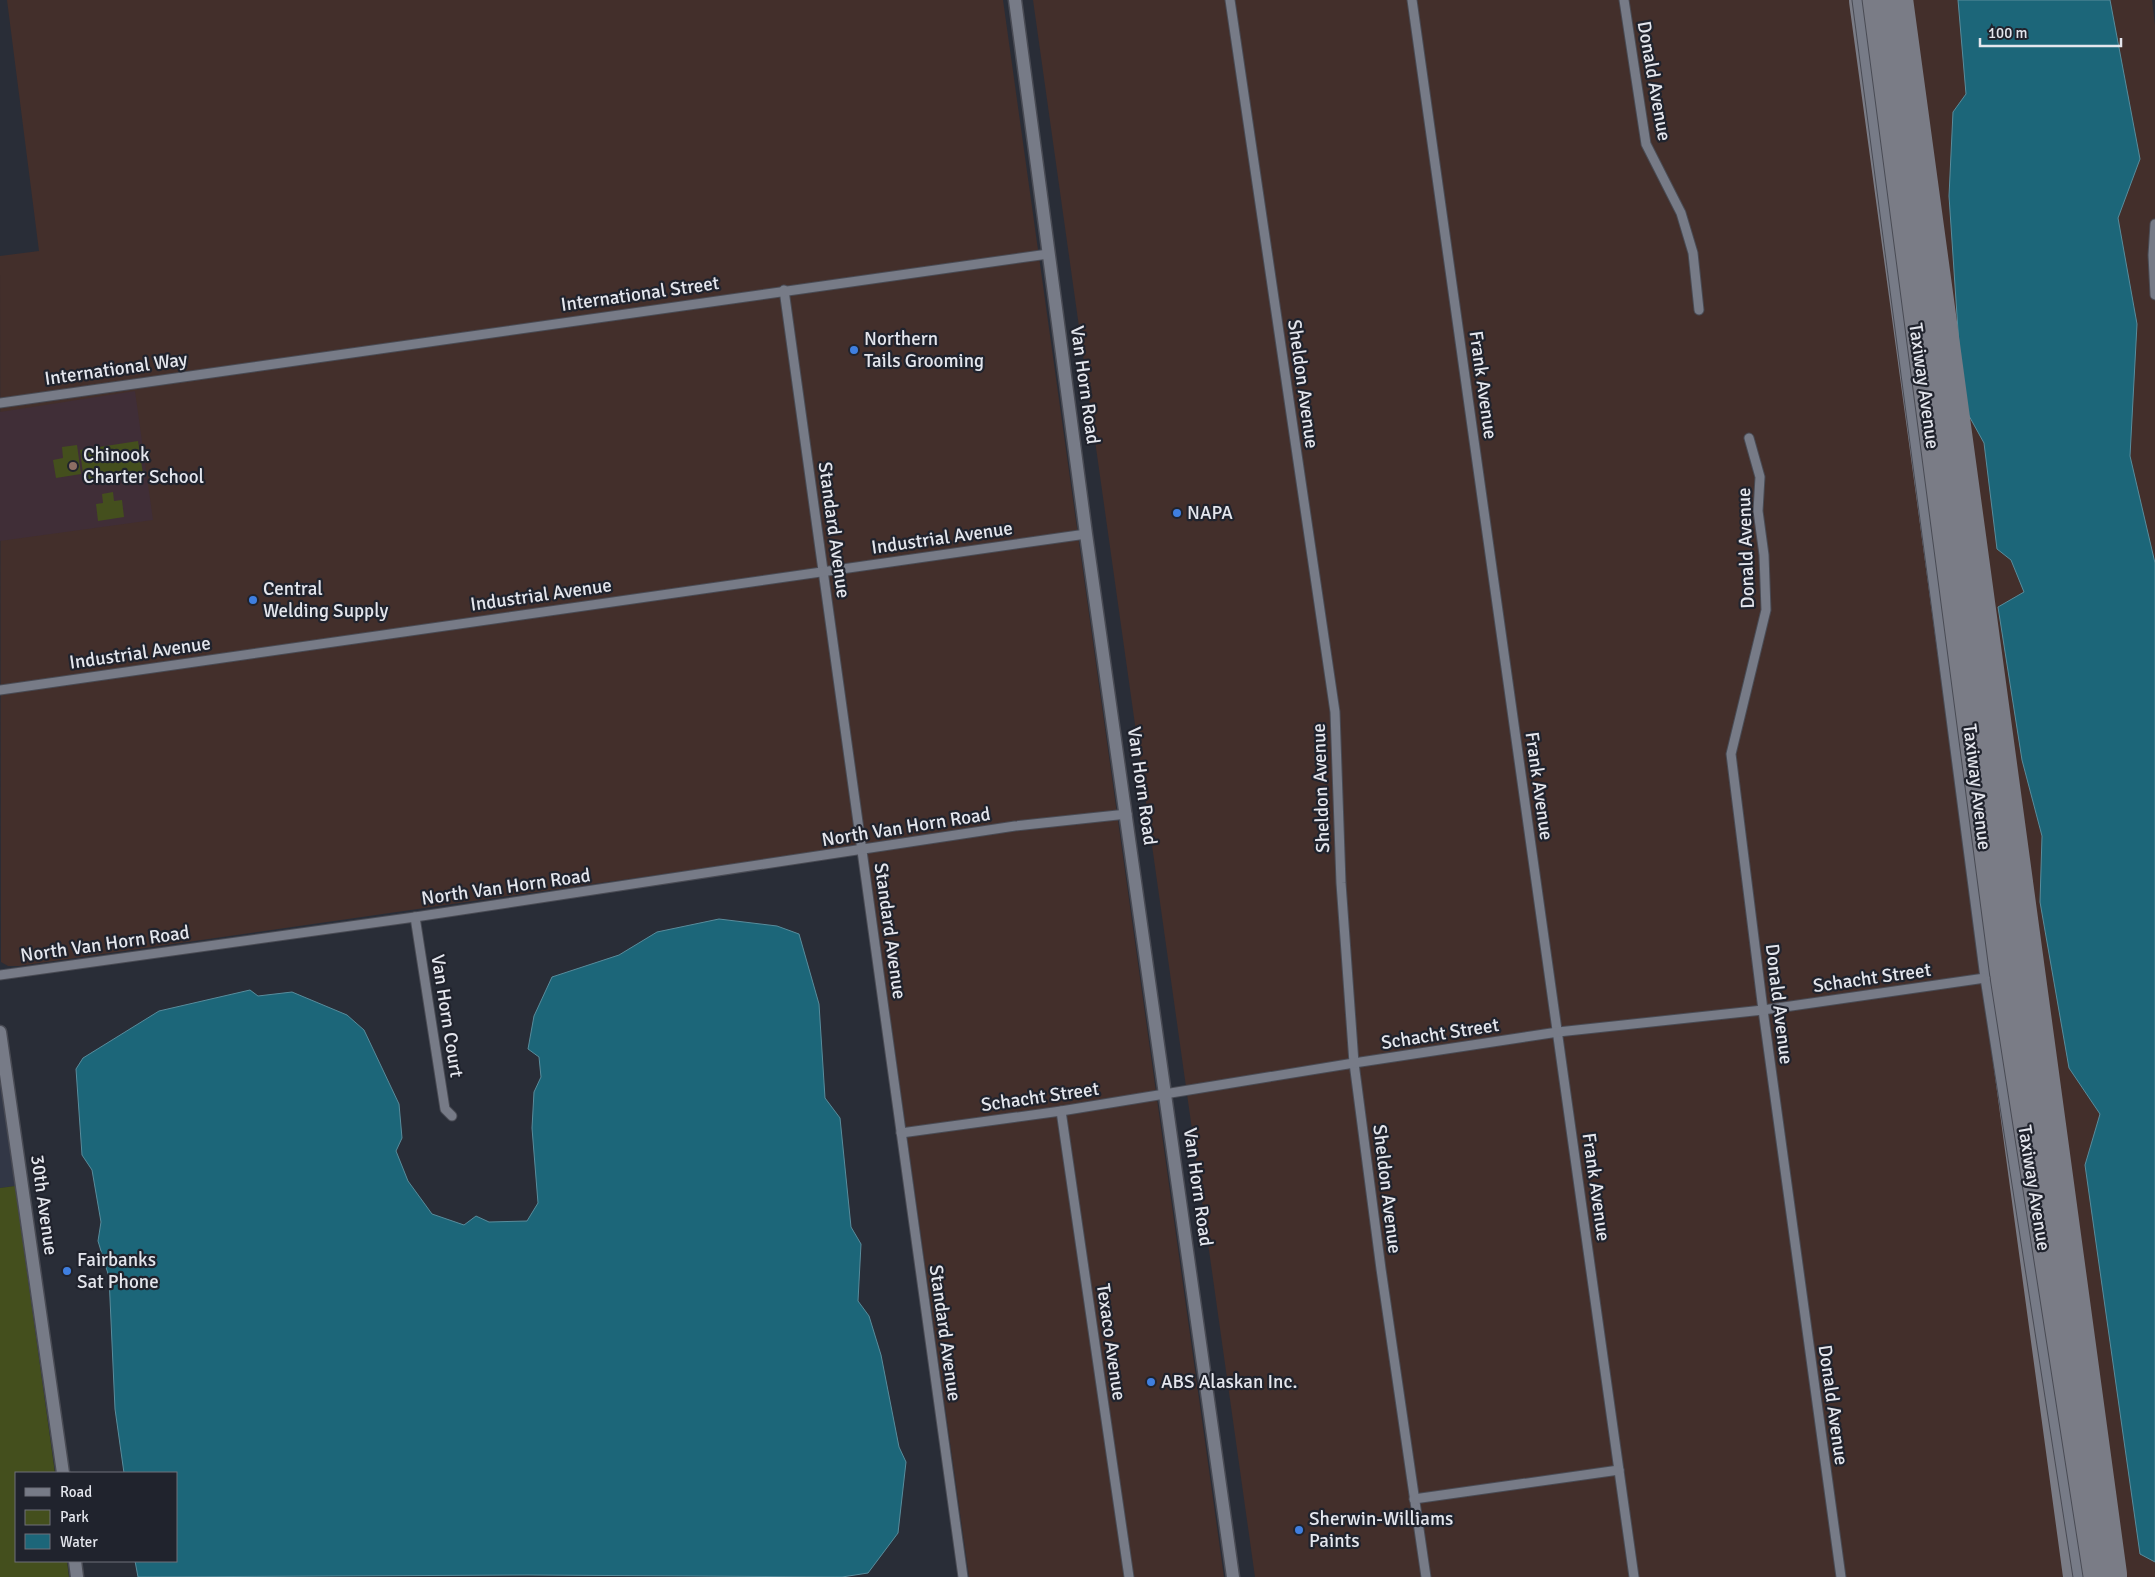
<svg xmlns="http://www.w3.org/2000/svg" width="2155" height="1577" font-family="Signika,sans-serif">
  <style>
    .built { fill: #323746 }
    .industrial { fill: #432f2b }
    .education { fill: #402e37 }
    .green { fill: #444f1d }
    .water { fill: #1c6679; stroke: #588c9c }
    .lines { fill: none; stroke-linecap: round; stroke-linejoin: round }
    .runway { stroke: #7a7c86; stroke-width: 64 }
    .street-casing { stroke: #494b54; stroke-width: 11 }
    .secondary-casing { stroke: #494b54; stroke-width: 15 }
    .street { stroke: #777b87; stroke-width: 9 }
    .secondary { stroke: #777b87; stroke-width: 12 }
    .shop-dot { fill: #3f7fe0; stroke: #20232d; stroke-width: 2 }
    .education-dot { fill: #8d6e63; stroke: #20232d; stroke-width: 2 }
    .labels { text-anchor: middle; dominant-baseline: central; stroke-width: 4.5; stroke-linejoin: round; paint-order: stroke }
    .street-label { font-size: 19px; fill: #e4e6ed; stroke: #20232d }
    .poi-label { font-size: 19px; fill: #e4e6ed; stroke: #20232d; text-anchor: start }
  </style>
  <rect width="100%" height="100%" fill="#292d37"/>
  <path class="built" d="M0,1081L15,1186L0,1188Z"/>
  <g class="industrial">
    <path d="M7,0H1003L1224,1577H969L866,845L19,966H8L1,962L0,256L39,251Z"/>
    <path d="M1033,0H2152L2155,25V1577H1255Z"/>
  </g>
  <path class="education" d="M135,391L153,520L0,541V412Z"/>
  <g class="green">
    <path d="M138,441L143,474L84,482L80,450Z"/>
    <path d="M77,445L81,474L56,478L53,460L63,458L62,447Z"/>
    <path d="M113,492L114,501L122,500L124,517L98,521L96,504L103,503L102,494Z"/>
    <path d="M15,1186L55,1473H16V1561H67L69,1577H0V1188Z"/>
  </g>
  <g class="water">
    <path d="M1958,0H2110L2140,159L2118,218L2137,324L2130,456L2155,563V1562L2140,1554L2085,1165L2100,1114L2069,1068L2040,902L2042,836L2022,760L1998,607L2024,592L2011,560L1997,549L1984,443L1963,405L1949,196L1953,112L1966,94Z"/>
    <path d="M719,919L777,926L799,934L819,1004L825,1098L840,1118L851,1227L861,1244L858,1301L869,1316L881,1355L899,1447L906,1462L898,1533L868,1573L842,1577L528,1575L138,1577L135,1561H176V1473H124L115,1409L109,1277L98,1241L101,1222L92,1170L82,1155L76,1069L83,1058L159,1011L250,990L258,996L292,992L347,1015L364,1030L399,1104L402,1138L396,1151L408,1181L432,1214L464,1225L476,1216L489,1222L527,1221L538,1203L532,1128L534,1092L541,1077L539,1057L528,1049L534,1016L552,977L619,955L657,932Z"/>
  </g>
  <g class="lines">
    <path class="runway" d="M1881,0L2095,1575"/>
    <g class="street-casing">
      <g id="street">
        <path d="M1230,0L1335,712L1341,883L1354,1063L1381,1269L1426,1577"/>
        <path d="M1412,0L1634,1577"/>
        <path d="M1624,0L1646,144L1681,213L1693,253L1699,310"/>
        <path d="M1857,0L1985,978L2078,1577"/>
        <path d="M2155,224L2153,255L2155,295"/>
        <path d="M784,290L963,1577"/>
        <path d="M0,403L1048,254"/>
        <path d="M1749,438L1760,477L1758,511L1764,555L1766,610L1731,754L1763,1010L1841,1577"/>
        <path d="M0,690L1086,534"/>
        <path d="M415,917L445,1109L452,1116"/>
        <path d="M0,975L415,917L1015,826L1127,814"/>
        <path d="M1061,1111L1129,1577"/>
        <path d="M901,1133L1061,1111L1354,1063L1558,1032L1763,1010L1985,978"/>
        <path d="M1414,1499L1619,1470"/>
      </g>
    </g>
    <g class="secondary-casing">
      <g id="secondary">
        <path d="M1015,0L1086,534L1233,1577"/>
        <path d="M0,1032L63,1473"/>
        <path d="M75,1561L77,1577"/>
      </g>
    </g>
    <use href="#street" class="street"/>
    <use href="#secondary" class="secondary"/>
  </g>
  <g class="shop-dot">
    <circle cx="854" cy="350" r="5"/>
    <circle cx="1177" cy="513" r="5"/>
    <circle cx="253" cy="600" r="5"/>
    <circle cx="67" cy="1271" r="5"/>
    <circle cx="1151" cy="1382" r="5"/>
    <circle cx="1299" cy="1530" r="5"/>
  </g>
  <circle class="education-dot" cx="73" cy="466" r="5"/>
  <g class="labels">
    <g class="street-label">
      <text transform="translate(1654 81) rotate(80)">Donald Avenue</text>
      <text transform="translate(640 294) rotate(-8)">International Street</text>
      <text transform="translate(116 369) rotate(-8)">International Way</text>
      <text transform="translate(1303 384) rotate(82)">Sheldon Avenue</text>
      <text transform="translate(1085 385) rotate(82)">Van Horn Road</text>
      <text transform="translate(1483 385) rotate(82)">Frank Avenue</text>
      <text transform="translate(1924 386) rotate(82)">Taxiway Avenue</text>
      <text transform="translate(834 530) rotate(82)">Standard Avenue</text>
      <text transform="translate(942 538) rotate(-8)">Industrial Avenue</text>
      <text transform="translate(1746 548) rotate(-92)">Donald Avenue</text>
      <text transform="translate(541 595) rotate(-8)">Industrial Avenue</text>
      <text transform="translate(140 653) rotate(-8)">Industrial Avenue</text>
      <text transform="translate(1142 786) rotate(82)">Van Horn Road</text>
      <text transform="translate(1539 786) rotate(82)">Frank Avenue</text>
      <text transform="translate(1977 787) rotate(83)">Taxiway Avenue</text>
      <text transform="translate(1321 788) rotate(-92)">Sheldon Avenue</text>
      <text transform="translate(906 827) rotate(-9)">North Van Horn Road</text>
      <text transform="translate(506 887) rotate(-8)">North Van Horn Road</text>
      <text transform="translate(890 931) rotate(82)">Standard Avenue</text>
      <text transform="translate(105 944) rotate(-8)">North Van Horn Road</text>
      <text transform="translate(1872 978) rotate(-8)">Schacht Street</text>
      <text transform="translate(1779 1004) rotate(83)">Donald Avenue</text>
      <text transform="translate(447 1016) rotate(81)">Van Horn Court</text>
      <text transform="translate(1440 1034) rotate(-9)">Schacht Street</text>
      <text transform="translate(1040 1097) rotate(-8)">Schacht Street</text>
      <text transform="translate(1198 1187) rotate(82)">Van Horn Road</text>
      <text transform="translate(1596 1187) rotate(82)">Frank Avenue</text>
      <text transform="translate(2034 1188) rotate(81)">Taxiway Avenue</text>
      <text transform="translate(1387 1189) rotate(83)">Sheldon Avenue</text>
      <text transform="translate(44 1205) rotate(82)">30th Avenue</text>
      <text transform="translate(945 1333) rotate(82)">Standard Avenue</text>
      <text transform="translate(1111 1342) rotate(82)">Texaco Avenue</text>
      <text transform="translate(1833 1405) rotate(82)">Donald Avenue</text>
    </g>
    <g class="poi-label">
      <text x="864" y="339">Northern<tspan x="864" dy="22">Tails Grooming</tspan></text>
      <text x="83" y="455">Chinook<tspan x="83" dy="22">Charter School</tspan></text>
      <text x="1187" y="513">NAPA</text>
      <text x="263" y="589">Central<tspan x="263" dy="22">Welding Supply</tspan></text>
      <text x="77" y="1260">Fairbanks<tspan x="77" dy="22">Sat Phone</tspan></text>
      <text x="1161" y="1382">ABS Alaskan Inc.</text>
      <text x="1309" y="1519">Sherwin-Williams<tspan x="1309" dy="22">Paints</tspan></text>
    </g>
  </g>
  <rect x="15" y="1472" width="162" height="90" fill="#20232d" stroke="#6e717a"/>
  <rect x="25" y="1488" width="25" height="8" fill="#777b87" stroke="#6e717a"/>
  <text x="60" y="1497" font-size="15" fill="#e4e6ed">Road</text>
  <rect x="25" y="1510" width="25" height="15" fill="#444f1d" stroke="#6e717a"/>
  <text x="60" y="1522" font-size="15" fill="#e4e6ed">Park</text>
  <rect x="25" y="1534" width="25" height="15" fill="#1c6679" stroke="#6e717a"/>
  <text x="60" y="1547" font-size="15" fill="#e4e6ed">Water</text>
  <path d="M1980 38v8h141v-8" fill="none" stroke="#e4e6ed" stroke-width="2.5"/>
  <text x="1988" y="38" font-size="15" fill="#e4e6ed" stroke="#20232d" stroke-width="4" paint-order="stroke">100 m</text>
</svg>
